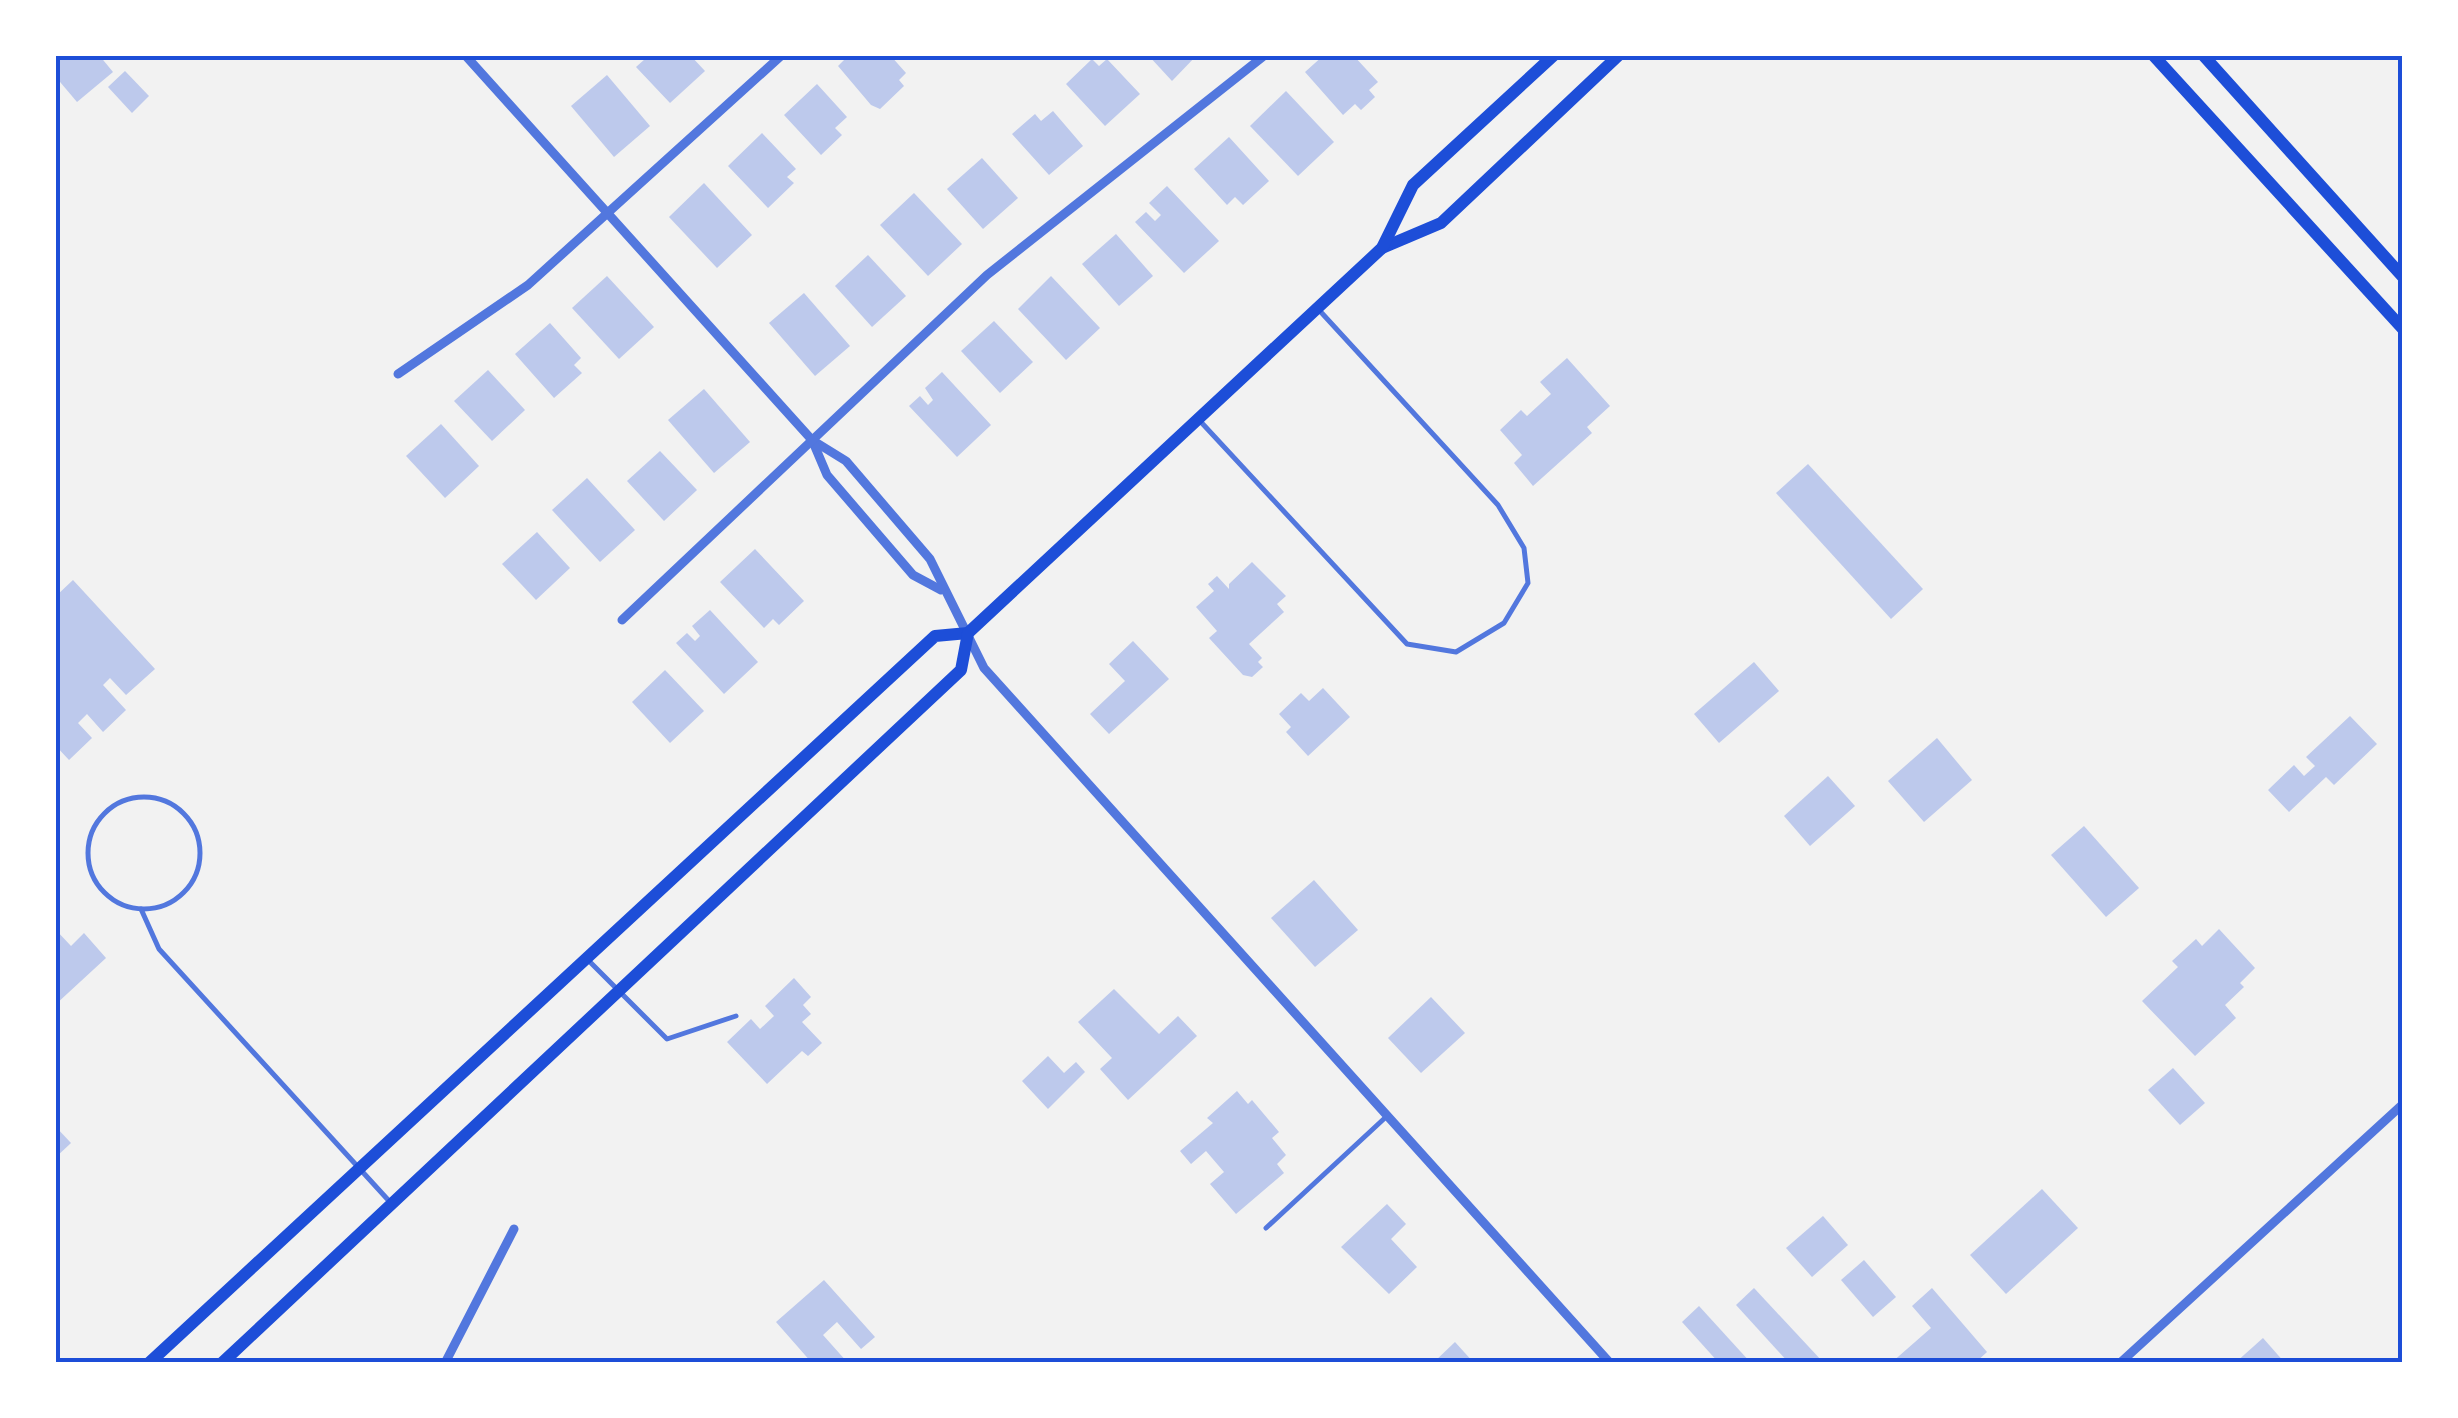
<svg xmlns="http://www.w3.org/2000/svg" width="2458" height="1418" font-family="'Work Sans',sans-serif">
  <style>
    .building { fill: #bdc9ec }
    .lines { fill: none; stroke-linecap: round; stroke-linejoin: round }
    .service { stroke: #5277de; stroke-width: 5 }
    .minor { stroke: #5277de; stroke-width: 9 }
    .secondary { stroke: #1d4ed8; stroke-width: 12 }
    .neatline { fill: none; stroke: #1d4ed8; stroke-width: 4 }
  </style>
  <rect width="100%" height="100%" fill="#f2f2f2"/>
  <g class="building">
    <path d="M55,55H99L113,72L77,102L55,76Z"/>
    <path d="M641,55H690L705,71L670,103L636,67L645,59Z"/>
    <path d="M849,55H890L906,73L899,80L904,86L880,109L871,105L838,66Z"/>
    <path d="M1148,55H1197L1172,81Z"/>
    <path d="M1324,55H1353L1378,82L1369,90L1375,97L1361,110L1355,104L1343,115L1305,72Z"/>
    <path d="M1092,59L1099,66L1107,59L1140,94L1105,126L1066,84Z"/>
    <path d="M125,71L149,96L132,113L108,87Z"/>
    <path d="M607,75L650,126L614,157L571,106Z"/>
    <path d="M817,84L847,117L835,128L842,135L821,155L784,115Z"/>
    <path d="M1286,91L1334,142L1298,176L1250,126Z"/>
    <path d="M1053,111L1083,146L1049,175L1012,134L1035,114L1041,121Z"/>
    <path d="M762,133L796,169L787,177L794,183L768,208L728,166Z"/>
    <path d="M1229,137L1269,181L1243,205L1235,197L1227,205L1194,169Z"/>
    <path d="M982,158L1018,198L983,229L947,189Z"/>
    <path d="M704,183L752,235L717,268L669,217Z"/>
    <path d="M1167,186L1219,241L1184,273L1135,222L1146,212L1155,221L1161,215L1149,203Z"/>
    <path d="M914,193L962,244L928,276L880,225Z"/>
    <path d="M1116,234L1153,276L1119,306L1082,264Z"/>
    <path d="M868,255L906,296L872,327L835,286Z"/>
    <path d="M607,276L654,327L619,359L572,308Z"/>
    <path d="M1051,276L1100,328L1066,360L1018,309Z"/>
    <path d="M804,293L850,346L815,376L769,323Z"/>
    <path d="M994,321L1033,362L1000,393L961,351Z"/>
    <path d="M550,323L581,358L574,365L582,373L554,398L515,354Z"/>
    <path d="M1567,358L1610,406L1587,427L1592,433L1533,486L1514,463L1522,455L1500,430L1521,410L1527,416L1551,394L1540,382Z"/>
    <path d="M488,370L525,410L492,441L454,401Z"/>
    <path d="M942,372L991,425L957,457L909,406L920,396L928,405L933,400L925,388Z"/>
    <path d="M704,389L750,442L714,473L668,420Z"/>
    <path d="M441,424L479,466L445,498L406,456Z"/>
    <path d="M660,451L697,490L664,521L627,481Z"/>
    <path d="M1808,464L1923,589L1891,619L1776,493Z"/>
    <path d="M587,478L635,530L600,562L552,510Z"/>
    <path d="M537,532L570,568L536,600L502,564Z"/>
    <path d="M755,549L804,601L779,625L773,619L764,628L720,582Z"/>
    <path d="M1252,562L1286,596L1277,604L1284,612L1249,644L1262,658L1258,662L1263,667L1252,677L1243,675L1209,638L1217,631L1196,607L1214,591L1208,584L1217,576L1229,589V584Z"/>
    <path d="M73,580L155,669L126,695L110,678L103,685L126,710L103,732L87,714L78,723L92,738L69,760L55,745V597Z"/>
    <path d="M710,610L758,662L724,694L676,643L687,633L695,641L700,636L692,626Z"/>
    <path d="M1133,641L1169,679L1109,734L1090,714L1125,681L1109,664Z"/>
    <path d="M1754,662L1779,691L1719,743L1694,714Z"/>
    <path d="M665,670L704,711L670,743L632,702Z"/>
    <path d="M1323,688L1350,717L1308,756L1286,732L1291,727L1279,714L1301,693L1309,701Z"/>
    <path d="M2350,716L2377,744L2334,785L2326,777L2289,812L2268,790L2294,765L2304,776L2315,766L2306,757Z"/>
    <path d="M1937,738L1972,780L1924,822L1888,781Z"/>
    <path d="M1828,776L1855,806L1810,846L1784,816Z"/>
    <path d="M2084,826L2139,888L2106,917L2051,855Z"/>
    <path d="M1314,880L1358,930L1315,967L1271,918Z"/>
    <path d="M55,929L71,946L84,933L106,958L55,1005Z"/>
    <path d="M2219,929L2255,968L2240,983L2244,987L2225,1005L2236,1018L2195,1056L2142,1001L2178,967L2172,961L2196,939L2202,946Z"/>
    <path d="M794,978L811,997L803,1005L811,1014L802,1022L822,1043L808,1056L802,1051L767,1084L727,1042L751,1019L760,1029L774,1016L765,1006Z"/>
    <path d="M1114,989L1159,1034L1178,1016L1197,1036L1128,1100L1100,1069L1112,1058L1078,1022Z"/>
    <path d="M1431,997L1465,1033L1421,1073L1388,1038Z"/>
    <path d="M1048,1056L1064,1073L1076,1062L1085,1072L1048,1109L1022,1081Z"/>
    <path d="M2173,1068L2205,1103L2180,1125L2148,1090Z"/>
    <path d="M1237,1091L1248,1104L1252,1100L1279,1132L1272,1138L1286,1155L1277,1164L1284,1173L1236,1214L1210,1184L1224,1172L1206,1151L1191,1164L1180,1151L1213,1123L1207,1118Z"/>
    <path d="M55,1126L71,1143L55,1158Z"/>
    <path d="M2042,1189L2078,1228L2006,1294L1970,1255Z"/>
    <path d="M1387,1204L1406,1224L1391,1239L1417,1267L1389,1294L1341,1247Z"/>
    <path d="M1823,1216L1848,1245L1812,1277L1786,1248Z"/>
    <path d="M1864,1260L1896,1297L1873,1317L1841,1280Z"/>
    <path d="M824,1280L875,1337L861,1349L837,1322L823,1335L848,1363H812L776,1322Z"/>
    <path d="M1754,1288L1822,1361L1819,1363H1789L1736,1305Z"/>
    <path d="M1932,1288L1987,1352L1975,1363H1891L1931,1328L1912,1306Z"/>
    <path d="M1699,1306L1751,1363H1719L1682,1322Z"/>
    <path d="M2263,1338L2285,1363H2235Z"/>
    <path d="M1455,1342L1474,1363H1433Z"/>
  </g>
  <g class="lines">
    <g class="service">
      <path d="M1200,421L1407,644L1456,652L1504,623L1528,583L1524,548L1498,505L1319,310"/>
      <circle cx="144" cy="853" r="56"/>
      <path d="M141,909L159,949L390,1202"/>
      <path d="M588,960L667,1039L736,1016"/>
      <path d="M1266,1228L1387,1116"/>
    </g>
    <g class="minor">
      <path d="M465,55L812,440L846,461L930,559L984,668L1610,1363"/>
      <path d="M398,374L528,285L782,55"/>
      <path d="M813,442L827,475L913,575L941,590"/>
      <path d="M622,620L987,275L1265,55"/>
      <path d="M445,1363L514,1229"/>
      <path d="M2120,1363L2403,1104"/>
    </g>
    <g class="secondary">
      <path d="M2153,55L2403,329"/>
      <path d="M2203,55L2403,277"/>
      <path d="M1382,248L1441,223L1619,55"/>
      <path d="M149,1363L935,636L968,633"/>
      <path d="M222,1363L961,670L968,633L1382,248L1413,185L1554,55"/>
    </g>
  </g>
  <rect width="2458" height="1418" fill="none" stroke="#ffffff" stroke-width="115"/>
  <rect x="58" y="58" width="2342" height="1302" class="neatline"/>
</svg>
